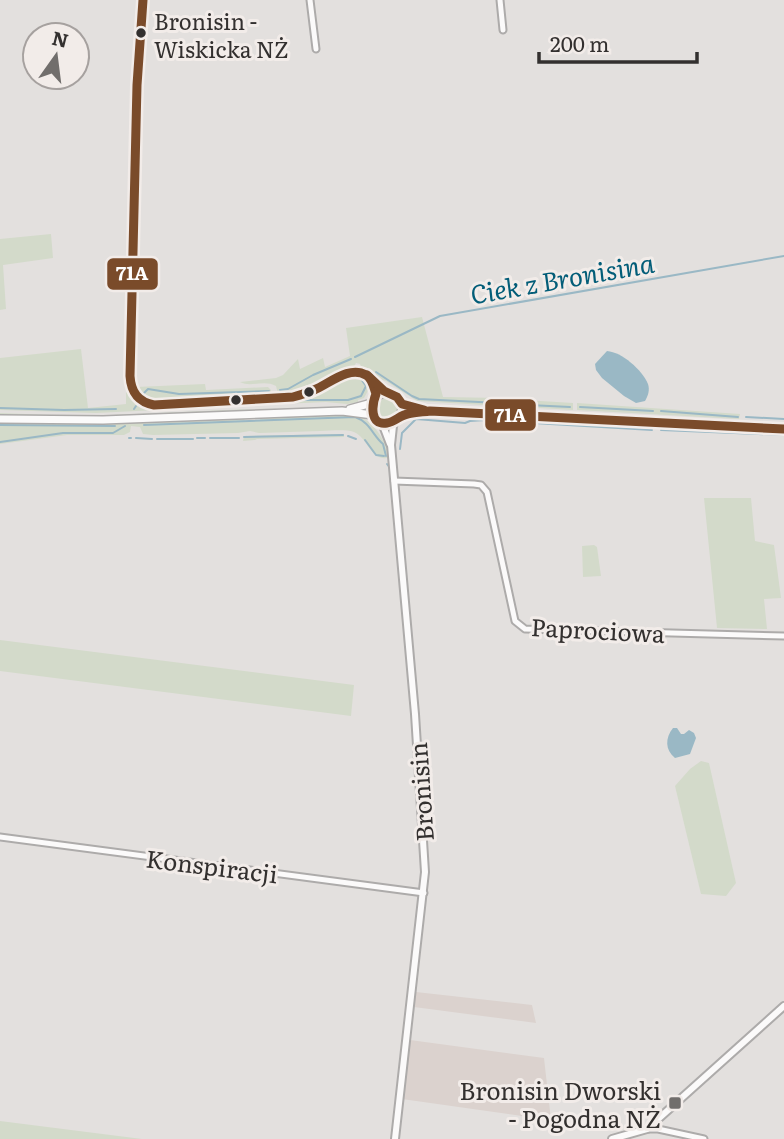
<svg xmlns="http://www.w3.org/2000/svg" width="784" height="1139" font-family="Literata,serif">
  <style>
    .built { fill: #dbd2ce }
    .green { fill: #d3daca }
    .water { fill: #9ab8c5 }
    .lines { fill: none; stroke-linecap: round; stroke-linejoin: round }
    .stream { stroke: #9ab8c5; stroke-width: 2 }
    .minor-casing { stroke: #adabaa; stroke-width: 9 }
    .tertiary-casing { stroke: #adabaa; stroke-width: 10 }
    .secondary-casing { stroke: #adabaa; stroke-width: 10 }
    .minor { stroke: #fbfafa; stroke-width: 5 }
    .tertiary { stroke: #fbfafa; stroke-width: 6 }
    .secondary { stroke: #fbfafa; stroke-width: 7 }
    .bus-1-casing { stroke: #f2ece9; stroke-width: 14 }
    .bus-1 { stroke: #7a4b2a; stroke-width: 9 }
    .bus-dot { fill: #33302f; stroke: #f2ece9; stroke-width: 2.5 }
    .poi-dot { fill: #716e6c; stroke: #f2ece9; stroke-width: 2.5 }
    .labels { text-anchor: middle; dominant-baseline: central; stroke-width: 6; stroke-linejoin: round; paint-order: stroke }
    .bus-label { font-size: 22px; fill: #33302f; stroke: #f2ece9; text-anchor: start }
    .street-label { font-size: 24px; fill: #33302f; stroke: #f2ece9 }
    .poi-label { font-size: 24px; fill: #33302f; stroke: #f2ece9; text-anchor: end }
    .water-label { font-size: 26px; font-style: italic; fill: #035d78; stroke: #f2ece9 }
    .line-badge { stroke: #f2ece9; stroke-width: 2.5 }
    .badge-label { font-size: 19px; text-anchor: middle; font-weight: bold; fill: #fff }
  </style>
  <rect width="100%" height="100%" fill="#e3e0de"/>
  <g class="built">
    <path d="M416,992L532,1005L536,1023L414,1007Z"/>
    <path d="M410,1040L544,1058L551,1120L402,1099Z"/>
  </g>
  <g class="green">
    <path d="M51,234L53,258L3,265L6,309L0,310V239Z"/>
    <path d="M422,317L443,397L501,398V406L417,401L386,381L379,379L372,373L361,367L360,364L356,363L354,367C340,368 330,378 317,385C305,391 292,393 278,394L276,386C264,379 251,388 240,382L276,378L283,375L298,359L300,369L323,358L325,367L350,356L346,328Z"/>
    <path d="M81,349L88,408L126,404V392C131,395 134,400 139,403C149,410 162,407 174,407L177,409L96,413L0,410V358Z"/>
    <path d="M357,375L368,380L370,387L364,398L358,400V402L347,404L326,402L219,407V405L243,404L244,403L287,401L305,397L351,376Z"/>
    <path d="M205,384L206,390L268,387L271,390V395L154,399L142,395L136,387Z"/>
    <path d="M388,397L389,400L393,398L397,402L399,409L396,416L387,420L385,417L382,419L377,414L376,409L379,401Z"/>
    <path d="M506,399L573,403V410L506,406Z"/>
    <path d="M577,403L740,414L739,419L577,410Z"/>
    <path d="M300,407L97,417L0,415V413L50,415H111Z"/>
    <path d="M355,415C372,418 385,440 389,455L387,458C370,460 368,438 354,432C344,429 331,431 320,431C300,432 280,432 259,433L250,431L238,433L153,435L143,434L140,427L131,426L130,432L124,435H67L0,444V422C82,426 163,422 244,419L245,421L260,420V418Z"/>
    <path d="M341,434H344V437L257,439L255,440L243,441L244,436Z"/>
    <path d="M704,498H751L755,541L774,545L781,598L764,599L767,629L717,628Z"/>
    <path d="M594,545L597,547L601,576L583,577L582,546Z"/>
    <path d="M0,640L354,685L351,716L0,671Z"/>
    <path d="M701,761L709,763L736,883L726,896L701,894L675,786L690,769Z"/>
    <path d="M0,1121L142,1139H0Z"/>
  </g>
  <g class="water">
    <path d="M607,351C622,352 642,370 648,384C650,390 648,396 645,401L636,403L624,396L602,378L596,370L595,364Z"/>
    <path d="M673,728H677L681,734H684L689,730L694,733L696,738L690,754L675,758C665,750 665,738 673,728Z"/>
  </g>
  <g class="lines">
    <g class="stream">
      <path d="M146,12L147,4"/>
      <path d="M145,30V21"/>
      <path d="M142,59L144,35"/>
      <path d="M141,92L142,70"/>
      <path d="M140,117V97"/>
      <path d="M139,142L140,125"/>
      <path d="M139,158V151"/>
      <path d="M138,170V184"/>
      <path d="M137,211L138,189"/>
      <path d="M137,227V220"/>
      <path d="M136,247V239"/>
      <path d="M134,337V330"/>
      <path d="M355,357L440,316L784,256"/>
      <path d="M133,362L134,351"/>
      <path d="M376,372L412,396L419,399L499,403"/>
      <path d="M280,390L288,389L313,375L351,359"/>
      <path d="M144,393L148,389L179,394L269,391"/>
      <path d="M304,400H348L361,396L366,386L361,379"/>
      <path d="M508,404L570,407"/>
      <path d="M580,407L653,411"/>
      <path d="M0,408L64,410L116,409"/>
      <path d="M134,409L136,406"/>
      <path d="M661,411L738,417"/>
      <path d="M746,417L784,419"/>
      <path d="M0,425L115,426"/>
      <path d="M144,425L355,417C370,422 373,436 383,444L386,456"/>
      <path d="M661,430L784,435"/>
      <path d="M348,436L356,439"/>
      <path d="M244,437L343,435"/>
      <path d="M129,438H131"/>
      <path d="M136,438L152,439"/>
      <path d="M197,438H205"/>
      <path d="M210,438H239"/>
      <path d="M157,439H193"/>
      <path d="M365,440L376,455L384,456"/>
      <path d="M0,442L63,433H113L125,426"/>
      <path d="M400,449L402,433L416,419L465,423L470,421L485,420L652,430"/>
      <path d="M387,464L390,468L392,487"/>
    </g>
    <g class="minor-casing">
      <g id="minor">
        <path d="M310,0L316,49"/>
        <path d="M500,0L503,30"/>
        <path d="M394,481L474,484L481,485L487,492L515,621L525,629L784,636"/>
        <path d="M0,837L424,893"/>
        <path d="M647,1129H658L704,1139"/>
      </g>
    </g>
    <g class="tertiary-casing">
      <g id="tertiary">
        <path d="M143,0L137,85L130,376C130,392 137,403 154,405L293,397L315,390L343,375L353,372L363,373L373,378L387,393"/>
        <path d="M369,378L374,387L376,398"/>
        <path d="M382,423L390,444"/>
        <path d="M395,1139L425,872L415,714L391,445L393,426L395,421"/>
        <path d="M612,1139L647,1129L784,1006"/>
      </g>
    </g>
    <g class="secondary-casing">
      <g id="secondary">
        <circle cx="387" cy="408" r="15"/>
        <path d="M350,409L372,403"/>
        <path d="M400,417L404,414L430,411L784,429"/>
        <path d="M0,419L103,420L342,411L373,415"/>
      </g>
    </g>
    <use href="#minor" class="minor"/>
    <use href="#tertiary" class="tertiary"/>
    <use href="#secondary" class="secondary"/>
    <g class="bus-1-casing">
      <g id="bus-1">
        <path d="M143,0L137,85L130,376C131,392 138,402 154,405L293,397C300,395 307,393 314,390C329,384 349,365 366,375C372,378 374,388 376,394C372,404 369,426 387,423C395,422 400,415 408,414C415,412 423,412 430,411L784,429"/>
        <path d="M367,375L384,391L397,397L402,404L424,410"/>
      </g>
    </g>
    <use href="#bus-1" class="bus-1"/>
  </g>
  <g class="bus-dot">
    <circle cx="141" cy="33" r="6"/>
    <circle cx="309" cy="392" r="6"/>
    <circle cx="236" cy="400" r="6"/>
  </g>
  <rect class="poi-dot" x="668" y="1096" width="14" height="14" rx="3.5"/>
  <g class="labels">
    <g class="bus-label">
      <text x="154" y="20">Bronisin -<tspan x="154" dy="28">Wiskicka NŻ</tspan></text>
    </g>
    <g class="street-label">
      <text transform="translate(598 629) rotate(3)">Paprociowa</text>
      <text transform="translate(420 792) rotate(-94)">Bronisin</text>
      <text transform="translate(212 865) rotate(7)">Konspiracji</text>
    </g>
    <g class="poi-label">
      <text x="661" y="1089">Bronisin Dworski<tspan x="661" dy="28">- Pogodna NŻ</tspan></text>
    </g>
    <g class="water-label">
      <text transform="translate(562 277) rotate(-10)">Ciek z Bronisina</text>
    </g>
  </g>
  <g class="line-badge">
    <rect x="106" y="257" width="53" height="34" rx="7" fill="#7a4b2a"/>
    <rect x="484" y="398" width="53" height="34" rx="7" fill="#7a4b2a"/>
  </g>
  <g class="badge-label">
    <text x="132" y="280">71A</text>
    <text x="510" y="422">71A</text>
  </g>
  <g transform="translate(56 56) rotate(14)"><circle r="33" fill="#f2ece9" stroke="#a6a19f" stroke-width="2"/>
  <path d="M0-5L12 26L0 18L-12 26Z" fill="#716e6c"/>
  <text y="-10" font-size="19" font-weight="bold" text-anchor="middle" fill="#33302f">N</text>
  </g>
  <path d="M539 52v10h158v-10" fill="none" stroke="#33302f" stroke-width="3.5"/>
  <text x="550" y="52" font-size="21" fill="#33302f" stroke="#f2ece9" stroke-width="5" paint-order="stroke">200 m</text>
</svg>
